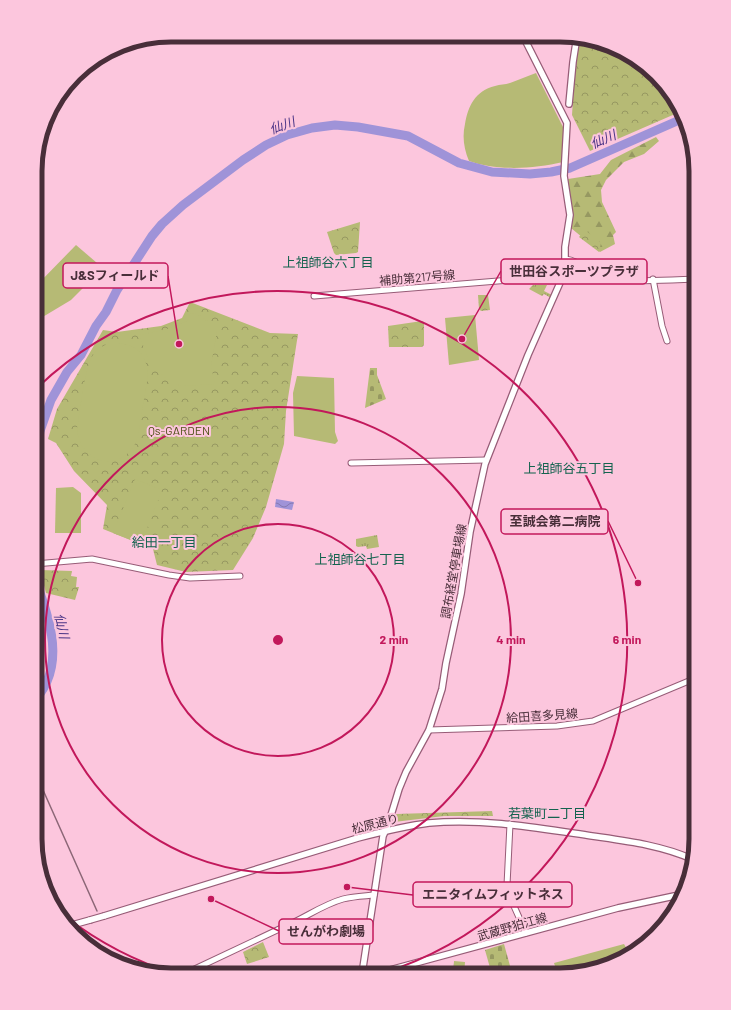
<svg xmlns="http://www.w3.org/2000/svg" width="731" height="1010" font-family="Barlow,'Noto Sans JP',sans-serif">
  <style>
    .grass { fill: url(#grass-tufts) }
    .forest { fill: url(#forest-firs) }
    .cemetery { fill: url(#cemetery-stones) }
    .park { fill: url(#park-crowns) }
    .pitch { fill: #b6ba75 }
    .water { fill: url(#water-waves) }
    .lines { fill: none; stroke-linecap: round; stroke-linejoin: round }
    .river { stroke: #9f93d8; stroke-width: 9 }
    .tertiary-casing { stroke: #975c77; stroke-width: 7 }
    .secondary-casing { stroke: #975c77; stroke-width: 8 }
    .tertiary { stroke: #fff; stroke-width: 5 }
    .secondary { stroke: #fff; stroke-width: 5.5 }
    .rail { stroke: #8c6777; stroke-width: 1.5 }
    .secondary-bridge-casing { stroke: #975c77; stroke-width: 8; stroke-linecap: butt }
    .secondary-bridge { stroke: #fff; stroke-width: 5.5 }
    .ring { fill: none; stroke: #c2185b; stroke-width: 2 }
    .labels { text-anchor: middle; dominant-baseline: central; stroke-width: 4; stroke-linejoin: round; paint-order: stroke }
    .street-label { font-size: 12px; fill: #482e39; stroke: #fcc6dd }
    .park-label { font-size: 12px; fill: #4f5117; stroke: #fcc6dd }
    .water-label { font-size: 13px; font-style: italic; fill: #493385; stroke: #fcc6dd }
    .neighbourhood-label { font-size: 13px; fill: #14634f; stroke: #fcc6dd }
    .rim { fill: none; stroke: #482e39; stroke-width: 5 }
    .centre { fill: #c2185b; stroke: #fcc6dd; stroke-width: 2 }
    .ring-label { font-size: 12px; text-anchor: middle; font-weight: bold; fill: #c2185b; stroke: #fcc6dd; stroke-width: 4; stroke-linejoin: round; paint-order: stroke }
    .leader { fill: none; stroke: #c2185b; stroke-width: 1.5 }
    .callout-dot { fill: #c2185b; stroke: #fcc6dd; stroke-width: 1.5 }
    .callout { fill: #fcc6dd; stroke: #c2185b; stroke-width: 1.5 }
    .callout-label { font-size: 13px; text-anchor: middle; font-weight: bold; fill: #482e39 }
  </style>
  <defs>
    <pattern id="grass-tufts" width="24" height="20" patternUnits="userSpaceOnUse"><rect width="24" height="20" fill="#b6ba75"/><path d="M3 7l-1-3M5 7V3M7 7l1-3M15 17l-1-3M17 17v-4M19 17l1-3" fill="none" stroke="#969861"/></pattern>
    <pattern id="forest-firs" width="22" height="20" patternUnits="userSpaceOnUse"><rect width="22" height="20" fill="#b6ba75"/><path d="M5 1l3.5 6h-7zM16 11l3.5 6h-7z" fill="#969861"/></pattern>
    <pattern id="cemetery-stones" width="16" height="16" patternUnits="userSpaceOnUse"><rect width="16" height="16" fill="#b6ba75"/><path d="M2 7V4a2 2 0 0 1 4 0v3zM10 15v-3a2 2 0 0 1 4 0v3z" fill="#969861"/></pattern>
    <pattern id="park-crowns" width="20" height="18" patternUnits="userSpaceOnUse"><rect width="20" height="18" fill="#b6ba75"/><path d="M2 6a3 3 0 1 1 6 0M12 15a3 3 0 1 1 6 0" fill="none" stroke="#969861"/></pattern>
    <pattern id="water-waves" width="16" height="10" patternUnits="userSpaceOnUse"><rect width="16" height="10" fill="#9f93d8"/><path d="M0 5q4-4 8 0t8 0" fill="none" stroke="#8478b0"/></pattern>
  </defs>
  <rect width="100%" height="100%" fill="#fcc6dd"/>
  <g class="grass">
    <path d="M533,285H547L544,291L552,295L551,298L544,294L542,296L529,289Z"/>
    <path d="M377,535L379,547L367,549L366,546L358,547L356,546V539Z"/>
  </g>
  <path class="forest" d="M656,137L659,141L644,154L624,162L606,180L601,190L602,202L616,232L613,235L615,244L600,252L571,228L572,214L568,179L600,174L611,160Z"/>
  <g class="cemetery">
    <path d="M370,368H377V375L386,399L365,408Z"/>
    <path d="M504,944L512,973L504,975H492L485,950Z"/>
    <path d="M454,961L465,962L464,975H453Z"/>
  </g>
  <g class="park">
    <path d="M580,37L642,63L682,111L590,151L572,115L575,70L578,39Z"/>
    <path d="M360,222L358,252L356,253L336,255L334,253L327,232Z"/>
    <path d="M585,230L601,243L599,252L579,237Z"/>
    <path d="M478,295H488L490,310L481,311L479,309Z"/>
    <path d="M190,302L270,333L298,334L286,411L284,444L266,507L253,538L233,570L186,572L157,565L153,549L103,529L107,505L74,471L56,443L48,439L57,409L103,330L117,332L161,326L182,318Z"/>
    <path d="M422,321L424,322V345L422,347H389L388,326Z"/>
    <path d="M40,570L72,571L71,576L77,577L76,587H79L75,600L46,593Z"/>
    <path d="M492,811L493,816H444L394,822L393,821L395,815L396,814Z"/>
    <path d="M263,942L269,957L247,964L243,952Z"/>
  </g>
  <g class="pitch">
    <path d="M630,58L642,63L652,74L634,78Z"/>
    <path d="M536,73L564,129L563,162C533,169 497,171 469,161C464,149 462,137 465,124C468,106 475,91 495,86C500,84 505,85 510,83C519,80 527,76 536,73Z"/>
    <path d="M76,245L97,263L98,271L88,283L71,300L36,321V286Z"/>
    <path d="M196,313L210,323L217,331L211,366L215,384L183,386L174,384L157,371L150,363L139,335L167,329L187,321L190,314Z"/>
    <path d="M475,315L479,360L449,365L445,318Z"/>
    <path d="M111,343C132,342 145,350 148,372C147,387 143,402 141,418C139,426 139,437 135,444C117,474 80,462 77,429C80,412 85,363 95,352C99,347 105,345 111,343Z"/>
    <path d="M297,376L334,378L335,432L338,441L335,444L294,436L293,393Z"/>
    <path d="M135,479L162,490L141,544L113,533Z"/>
    <path d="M73,487L81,493V533H55L56,488Z"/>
    <path d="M624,944L629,953L620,961L558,975L554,963Z"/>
  </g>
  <path class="water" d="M276,499L294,502L292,510L275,507Z"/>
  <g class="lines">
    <g class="river">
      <path d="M36,456L40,431L51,400L67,372L81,355L96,326L106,312L117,290L152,236L162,224L183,205L243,160L266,145L287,135L312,128L335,125L358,127L408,136L459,163L492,172L530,174L551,172L570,168L684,118"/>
      <path d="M35,700C67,664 49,618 35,579"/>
    </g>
    <g class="tertiary-casing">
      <g id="tertiary">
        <path d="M49,116C62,98 74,77 91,63"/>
        <path d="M565,259C579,260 590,273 603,277C629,283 669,280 696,279"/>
        <path d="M653,279L662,326L667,341"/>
        <path d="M314,296L521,279"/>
        <path d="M351,463L486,460"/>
        <path d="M35,564L92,559L169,575L190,578L240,576"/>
        <path d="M429,730L557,726L593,721L696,678"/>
        <path d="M510,824L507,885L509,895L526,933"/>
        <path d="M184,974L292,923C309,915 325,904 343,899C354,896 364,896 374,895"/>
      </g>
    </g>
    <g class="secondary-casing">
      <g id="secondary">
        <path d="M569,104L573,62L577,36"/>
        <path d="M104,916L358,838C381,832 404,826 429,823C483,818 538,828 592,836C626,841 660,845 692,859"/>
        <path d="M72,925L90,920"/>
        <path d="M362,974L383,836L388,825L399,789L406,772L429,730L442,689L446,663L461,594L470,532L485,464L528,355L563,276L565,267V247L570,215L564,176L567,123L523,36"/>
        <path d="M375,974L618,908L679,895"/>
      </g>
    </g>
    <use href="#tertiary" class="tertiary"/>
    <use href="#secondary" class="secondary"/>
    <path class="rail" d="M35,772L97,911"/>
    <g class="secondary-bridge-casing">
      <path id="secondary-bridge" d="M90,920L104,916"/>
    </g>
    <use href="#secondary-bridge" class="secondary-bridge"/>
  </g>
  <g class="ring">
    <circle cx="278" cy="640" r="116"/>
    <circle cx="278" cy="640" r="233"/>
    <path d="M176 974A349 349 0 0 1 66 917M38 387A349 349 0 1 1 380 974"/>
  </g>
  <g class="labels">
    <g class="street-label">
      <text transform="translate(417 277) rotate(-5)">補助第217号線</text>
      <text transform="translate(453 571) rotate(-80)">調布経堂停車場線</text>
      <text transform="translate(542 715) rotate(-4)">給田喜多見線</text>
      <text transform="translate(375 823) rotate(-14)">松原通り</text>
      <text transform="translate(512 926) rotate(-16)">武蔵野狛江線</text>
    </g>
    <g class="park-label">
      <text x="179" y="430">Qs-GARDEN</text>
    </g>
    <g class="water-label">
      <text transform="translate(282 125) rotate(-20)">仙川</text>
      <text transform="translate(603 139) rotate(-23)">仙川</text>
      <text transform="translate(62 626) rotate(77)">仙川</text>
    </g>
    <g class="neighbourhood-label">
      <text x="328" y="262">上祖師谷六丁目</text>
      <text x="569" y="468">上祖師谷五丁目</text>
      <text x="164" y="542">給田一丁目</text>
      <text x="360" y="559">上祖師谷七丁目</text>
      <text x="547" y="813">若葉町二丁目</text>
    </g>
  </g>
  <path d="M0 0H731V1010H0ZM171 42H560A129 129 0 0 1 689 171V839A129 129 0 0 1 560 968H171A129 129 0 0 1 42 839V171A129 129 0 0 1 171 42Z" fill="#fcc6dd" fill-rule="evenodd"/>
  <path class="rim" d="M171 42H560A129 129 0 0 1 689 171V839A129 129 0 0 1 560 968H171A129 129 0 0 1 42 839V171A129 129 0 0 1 171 42Z"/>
  <circle cx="278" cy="640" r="6" class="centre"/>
  <g class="ring-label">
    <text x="394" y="644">2 min</text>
    <text x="511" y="644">4 min</text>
    <text x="627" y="644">6 min</text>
  </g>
  <path class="leader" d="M462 339L501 271M179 344L168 276M638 583L608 521M347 887L413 895M211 899L279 931"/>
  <g class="callout-dot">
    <circle cx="462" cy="339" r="4"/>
    <circle cx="179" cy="344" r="4"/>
    <circle cx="638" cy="583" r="4"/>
    <circle cx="347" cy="887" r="4"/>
    <circle cx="211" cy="899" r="4"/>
  </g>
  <g class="callout">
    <rect x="501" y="259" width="146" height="25" rx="4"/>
    <rect x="63" y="263" width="105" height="25" rx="4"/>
    <rect x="501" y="509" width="107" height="25" rx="4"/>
    <rect x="413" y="882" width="159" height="25" rx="4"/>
    <rect x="279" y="919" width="94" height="25" rx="4"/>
  </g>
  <g class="callout-label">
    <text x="574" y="276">世田谷スポーツプラザ</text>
    <text x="115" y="280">J&amp;Sフィールド</text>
    <text x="555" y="526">至誠会第二病院</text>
    <text x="493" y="899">エニタイムフィットネス</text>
    <text x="326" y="936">せんがわ劇場</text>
  </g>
</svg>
